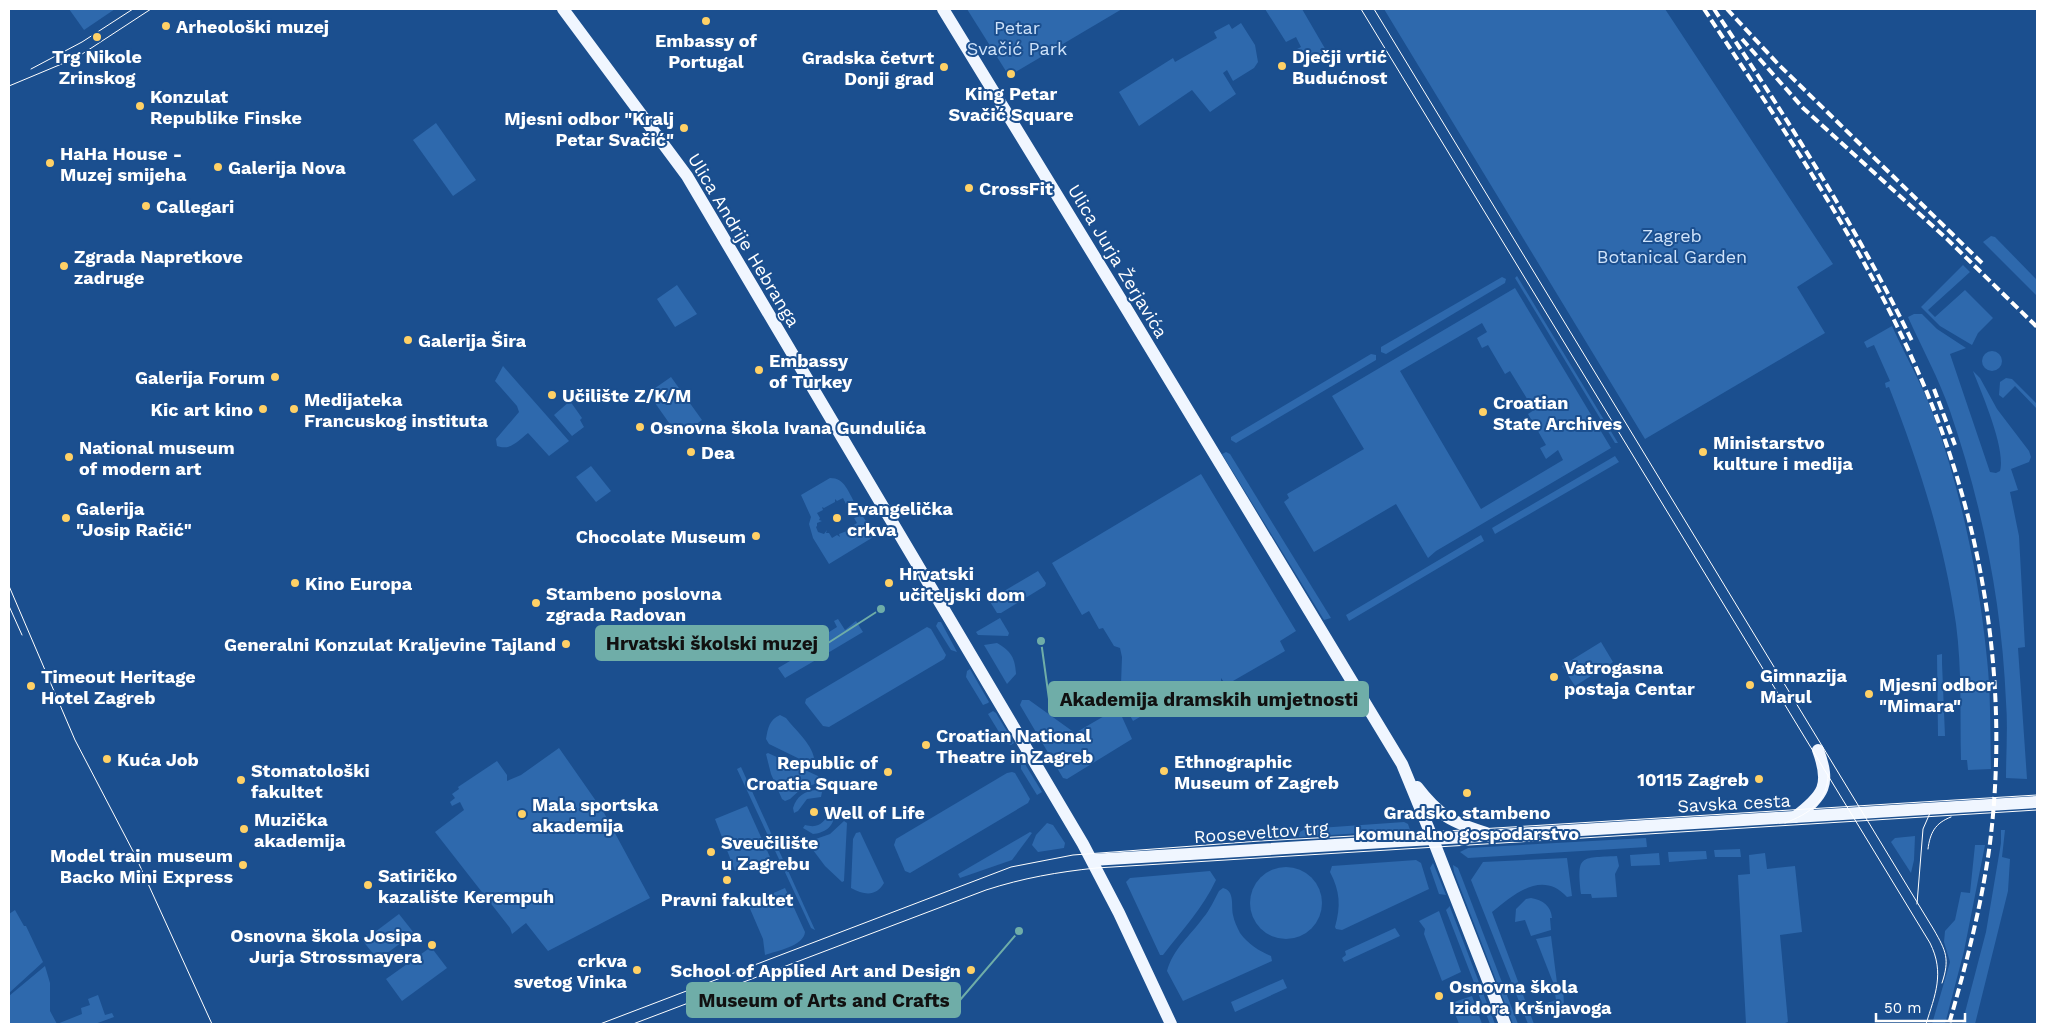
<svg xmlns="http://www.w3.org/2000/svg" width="2046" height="1033" font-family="'Work Sans',sans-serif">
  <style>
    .green { fill: #2e69ad; fill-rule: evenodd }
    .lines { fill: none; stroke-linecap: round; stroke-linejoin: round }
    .major { stroke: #f0f6ff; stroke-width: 12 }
    .tram { stroke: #fff; stroke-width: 1 }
    .rail { stroke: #fff; stroke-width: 4; stroke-dasharray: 9 4; stroke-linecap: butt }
    .poi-dot { fill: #ffd166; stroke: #1b4f8f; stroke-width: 2 }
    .labels { text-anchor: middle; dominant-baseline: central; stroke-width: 4; stroke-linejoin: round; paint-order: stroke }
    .poi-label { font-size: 18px; font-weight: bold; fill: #fff; stroke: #1b4f8f; text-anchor: start }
    .park-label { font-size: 18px; fill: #cfe3fa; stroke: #1b4f8f }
    .street-label { font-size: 18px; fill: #fff; stroke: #1b4f8f }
    .leader { fill: none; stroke: #6fada8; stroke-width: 2 }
    .callout-dot { fill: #6fada8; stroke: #1b4f8f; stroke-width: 2 }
    .callout { fill: #6fada8; stroke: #6fada8; stroke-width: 2 }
    .callout-label { font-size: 19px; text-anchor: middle; font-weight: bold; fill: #111 }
  </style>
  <rect width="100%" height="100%" fill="#1b4f8f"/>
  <g class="green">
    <path d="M69,9H115L84,30Z"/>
    <path d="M967,9H1122L1009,76Z"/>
    <path d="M1265,9H1302L1327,52L1304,65L1295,50L1301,47L1296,37L1286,42Z"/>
    <path d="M1384,9H1665L1833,264L1797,287L1825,333L1645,439Z"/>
    <path d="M1241,23L1255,45L1258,62L1254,68L1233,81L1227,70L1223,73L1236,94L1210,112L1192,90L1139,126L1119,92L1173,58L1175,62L1217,38L1214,32L1229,24L1232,29Z"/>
    <path d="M436,123L476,180L453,196L413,140Z"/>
    <path d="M1991,236L1995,237L2037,280V296L1983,242Z"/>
    <path d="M1963,265L1970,272L1928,310L1935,317L1965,290L1993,318L1978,333L1972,345L1940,326L1921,307Z"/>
    <path d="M1517,276L1618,443H1615L1515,278Z"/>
    <path d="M1502,277L1506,279L1505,283L1386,354L1381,352V347Z"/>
    <path d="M677,285L697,314L675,327L657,299Z"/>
    <path d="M1515,288L1611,448L1436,551L1428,558L1396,504L1314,552L1284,502L1289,498L1287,494L1364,449L1332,396ZM1482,323L1487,332L1477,338L1482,348L1488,345L1505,374L1510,371L1534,410L1528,414L1546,445L1540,448L1546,459L1558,450L1563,460L1481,509L1400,371Z"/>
    <path d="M1914,314H1922L1937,329L1966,348L1950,354L1990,472L1996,473L2000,471C2006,449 1982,394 1973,371L1980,378L1997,409L2029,451L2031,457L2029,462L2011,469L2018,490L2010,492L2019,536L2025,647L2018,648L2027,779L2006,778C2006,753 2008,727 2006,702C2002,603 1982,504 1950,411C1939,379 1922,348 1908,317Z"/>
    <path d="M1892,326C1906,357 1924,388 1935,419C1962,497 1979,577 1987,659C1991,695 1990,732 1991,769L1968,770L1967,760H1961C1960,715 1962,669 1956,624C1944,541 1919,464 1889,387L1886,388L1885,383L1890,381L1874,345L1867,348L1864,342Z"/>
    <circle cx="1992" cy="361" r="10"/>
    <path d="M1371,354L1376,355V360L1236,443L1231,440V437Z"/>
    <path d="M503,366L569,441L549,456L528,433C518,441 510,451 497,446L496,439L519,412L517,406L495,381Z"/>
    <path d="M671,377L702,420L679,437L648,393Z"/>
    <path d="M2006,378L2012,379L2037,404V409L2015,386L2003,398L1999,395L2000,382Z"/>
    <path d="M570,401L582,418L580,420L584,427L572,436L554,415Z"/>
    <path d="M1226,452L1230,454L1331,618L1324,620L1222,454Z"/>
    <path d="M1615,456L1619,462L1495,534L1492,528Z"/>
    <path d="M591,466L611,491L596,502L576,477Z"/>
    <path d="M1201,474L1296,631L1280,641L1285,651L1226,685L1221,678V682L1195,697L1198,701L1189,706L1185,698L1179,700L1176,696L1133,721L1124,704L1131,700L1121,684L1122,657L1120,648L1114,646L1103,628L1099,629L1089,611L1082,615L1052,563Z"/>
    <path d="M830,478C845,478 848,492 855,503L853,502L849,506L848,501L846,504L843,498L837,501L835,499V502L824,508L822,507L823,510L817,513L820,518L819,520L822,521L817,523V526L816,527L818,532L824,534L827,530L826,533H829L832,538L837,535L840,537L839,534L852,529V526L857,523L854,518L857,517L854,513L859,512V510L875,536L829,564L813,538L809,524L811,517L801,495Z"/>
    <path d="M1481,535L1484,541L1349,621L1346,615Z"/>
    <path d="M1038,571L1046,583L1045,586L1001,613H997L989,600Z"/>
    <path d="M1000,618L1009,633L1008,636L978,635L976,632Z"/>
    <path d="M838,619L845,630L856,621L863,632L826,654L818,639L837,627L834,621Z"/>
    <path d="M938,622H941L957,652L951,650L936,626Z"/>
    <path d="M927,627L931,629L946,655L944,659L829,727L823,726L805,703L806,699Z"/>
    <path d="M812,642L821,657L785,678L778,668L790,661L784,653L789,650L791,654Z"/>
    <path d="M1601,642L1613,662L1575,686L1562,666Z"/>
    <path d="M997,643C1011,651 1015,658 1016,674L1007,684L984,645Z"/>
    <path d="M1942,654V663L1945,736H1938L1937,655Z"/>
    <path d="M970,669L989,702L988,703L983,705L966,677L967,671Z"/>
    <path d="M1022,700H1029L1075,733L1118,708L1132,739L1067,779L1063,778L1020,705Z"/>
    <path d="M993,711L996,713L1014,743L1011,745L1005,742L988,714Z"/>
    <path d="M780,715L786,718C796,731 818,749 814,766L769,744L766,739C768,728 769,720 780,715Z"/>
    <path d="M559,748L603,811L650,898L548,951L526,923L512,934L510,928L435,832L464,810L460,802L452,806L450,802L455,798L452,794L459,789L458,787L497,761L507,775V781L521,775Z"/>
    <path d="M768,753L818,776L820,782L801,789L790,799L785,801L782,799L771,774L766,754Z"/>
    <path d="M1025,764L1042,792L1037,795L1021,769V765Z"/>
    <path d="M741,767L815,930L811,928L737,769Z"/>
    <path d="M1012,772L1015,773L1030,799L1028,803L910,873L905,871L894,845L896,839L1007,773Z"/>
    <path d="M817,790L822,792L821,797L807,799L798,811L794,813L793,808C797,796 804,791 817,790Z"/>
    <path d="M1785,799L1787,807L1767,809L1769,801Z"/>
    <path d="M747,806L770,857L735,871L715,819Z"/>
    <path d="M831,812L834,815C834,827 824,833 813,834L803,828L805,825C820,829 823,822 831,812Z"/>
    <path d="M844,821L847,823L844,881L842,882L825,866L810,846L813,840L830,834Z"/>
    <path d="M1404,822L1408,824L1410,830L1299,837L1300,832L1305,829Z"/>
    <path d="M1047,823L1053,825L1065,843L1064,848L1038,852L1032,845L1036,835Z"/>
    <path d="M2001,830H2005L2002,857L2010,859L2008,891L1975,1024H1962L1986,932L2001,843Z"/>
    <path d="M860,832L884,883C876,897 864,895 851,888L853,839L856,833Z"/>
    <path d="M1030,832L1032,833L1012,860L960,878L958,874Z"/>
    <path d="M1915,836L1914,860L1911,873L1891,842L1895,838Z"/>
    <path d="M1646,838L1647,847L1468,858L1460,852L1468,848Z"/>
    <path d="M1975,845H1985L1964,951L1945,1024H1932L1950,962L1944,942L1945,931L1955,920L1961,892L1970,893Z"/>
    <path d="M1740,849L1741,857H1715L1714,850Z"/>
    <path d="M1706,851L1707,859L1669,862L1668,852Z"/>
    <path d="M1659,853L1660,865L1631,866L1630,855Z"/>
    <path d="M1765,853L1767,869L1795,866L1802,932L1780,935L1788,1022L1782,1024H1746L1738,875L1750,874L1749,855Z"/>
    <path d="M1617,856L1619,866L1615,874L1617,897L1592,898L1591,894H1581C1577,855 1579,858 1617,856Z"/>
    <path d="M1567,858L1572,896L1567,897C1542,869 1513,895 1492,912L1534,1024H1528L1471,880L1483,862Z"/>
    <path d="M1416,860L1421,863L1429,889L1342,930L1336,929L1335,927C1341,906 1340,891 1330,872L1332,866Z"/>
    <path d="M1433,863L1446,895L1439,894L1430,868Z"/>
    <path d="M1453,865L1458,868L1462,878L1518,1024H1513L1454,872Z"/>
    <circle cx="1286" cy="903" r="36"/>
    <path d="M1210,871L1216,880C1203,908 1182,930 1163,955H1160L1126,882L1130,878Z"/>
    <path d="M785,888L805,932C804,946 776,951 765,955L763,939L748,904Z"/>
    <path d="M1223,888C1235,891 1231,905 1233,915C1234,921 1237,927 1240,933C1248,944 1259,951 1271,956L1272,961L1183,1001L1167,971C1173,949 1190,936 1203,918C1210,910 1214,900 1219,891Z"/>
    <path d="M1531,898C1543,900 1551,906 1552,918H1550L1551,930L1531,936L1525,920L1515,922L1516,909L1526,899Z"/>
    <path d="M1450,906V907L1495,1024H1490L1446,910Z"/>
    <path d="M15,910L24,926H26L43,962L9,993V914Z"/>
    <path d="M1439,911L1461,972L1442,981L1424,934L1425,929L1419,921Z"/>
    <path d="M399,914L414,933L378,960L363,941Z"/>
    <path d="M1395,928L1400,936L1344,962L1342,958L1346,955L1345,951Z"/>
    <path d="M1551,936L1557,983L1554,985L1536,939Z"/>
    <path d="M431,947L447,968L402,1001L386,979Z"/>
    <path d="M45,966L50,983V1011L57,1024H9V996Z"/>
    <path d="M1283,979L1287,988L1235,1012L1231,1002Z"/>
    <path d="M1563,985L1564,1006H1559V1010L1550,1007L1547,1003L1556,1000L1554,987Z"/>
    <path d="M98,995L105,1015L112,1013L114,1017L95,1024H57L82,1014L81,1008L90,1005L88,999Z"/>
    <path d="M1472,996L1482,1024H1459L1451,1003Z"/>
  </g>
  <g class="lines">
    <g class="major">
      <path d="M563,9L687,176L1083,844L1119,913L1171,1024"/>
      <path d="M943,9L1126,308L1402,764L1430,832L1505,1024"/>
      <path d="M1417,787C1439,816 1452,822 1486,833"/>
      <path d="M1795,817C1824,795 1831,785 1818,750"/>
      <path d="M1092,860L2037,802"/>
    </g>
    <g class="tram">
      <path d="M1361,9L1930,943C1945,973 1935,995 1926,1024"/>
      <path d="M1374,9L1934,930C1946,951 1950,959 1942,983"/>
      <path d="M31,69L82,42L133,9"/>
      <path d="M9,86L76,58L151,9"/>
      <path d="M9,586L75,740L134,853L212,1024"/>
      <path d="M9,606L22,635"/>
      <path d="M1785,823C1809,814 1828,801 1828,774"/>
      <path d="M1928,849C1930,833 1935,823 1951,817"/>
      <path d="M1917,904L1923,829L1930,813"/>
      <path d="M600,1024L1011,867L1073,855L1260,841L1446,831L2037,795"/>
      <path d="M633,1024L986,890C1023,878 1058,872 1096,868L2037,810"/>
    </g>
    <g class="rail">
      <path d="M1704,9C1780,124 1860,240 1916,367C1982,515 2010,681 1990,843C1982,904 1966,965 1949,1024"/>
      <path d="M1714,9C1786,117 1855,224 1912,341"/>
      <path d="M1727,9L1778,64L1982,263"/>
      <path d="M1742,39L1803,108L1947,239L2037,327"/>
      <path d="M1934,389L1955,445"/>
    </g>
  </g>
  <g class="poi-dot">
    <circle cx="706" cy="21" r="5"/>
    <circle cx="166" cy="26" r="5"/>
    <circle cx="97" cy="37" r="5"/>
    <circle cx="1282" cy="66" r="5"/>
    <circle cx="944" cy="67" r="5"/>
    <circle cx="1011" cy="74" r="5"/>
    <circle cx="140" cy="106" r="5"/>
    <circle cx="684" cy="128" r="5"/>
    <circle cx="50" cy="163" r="5"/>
    <circle cx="218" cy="167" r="5"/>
    <circle cx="969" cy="188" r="5"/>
    <circle cx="146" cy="206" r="5"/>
    <circle cx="64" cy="266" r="5"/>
    <circle cx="408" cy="340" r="5"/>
    <circle cx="759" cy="370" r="5"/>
    <circle cx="275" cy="377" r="5"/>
    <circle cx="552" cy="395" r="5"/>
    <circle cx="263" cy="409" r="5"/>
    <circle cx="294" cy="409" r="5"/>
    <circle cx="1483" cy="412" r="5"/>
    <circle cx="640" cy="427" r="5"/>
    <circle cx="691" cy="452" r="5"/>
    <circle cx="1703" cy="452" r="5"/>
    <circle cx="69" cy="457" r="5"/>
    <circle cx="66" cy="518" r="5"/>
    <circle cx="837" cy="518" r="5"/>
    <circle cx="756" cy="536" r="5"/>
    <circle cx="295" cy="583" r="5"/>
    <circle cx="889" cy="583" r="5"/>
    <circle cx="536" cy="603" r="5"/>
    <circle cx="566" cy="644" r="5"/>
    <circle cx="1554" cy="677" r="5"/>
    <circle cx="1750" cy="685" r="5"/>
    <circle cx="31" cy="686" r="5"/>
    <circle cx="1869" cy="694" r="5"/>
    <circle cx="926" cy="745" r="5"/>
    <circle cx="107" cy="759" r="5"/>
    <circle cx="1164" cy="771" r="5"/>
    <circle cx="888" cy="772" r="5"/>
    <circle cx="1759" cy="779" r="5"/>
    <circle cx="241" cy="780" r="5"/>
    <circle cx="1467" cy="793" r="5"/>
    <circle cx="814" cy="812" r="5"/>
    <circle cx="522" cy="814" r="5"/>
    <circle cx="244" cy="829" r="5"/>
    <circle cx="711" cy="852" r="5"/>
    <circle cx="243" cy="865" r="5"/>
    <circle cx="727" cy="880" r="5"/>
    <circle cx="368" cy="885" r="5"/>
    <circle cx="432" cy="945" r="5"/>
    <circle cx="637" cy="970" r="5"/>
    <circle cx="971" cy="970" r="5"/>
    <circle cx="1439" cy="996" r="5"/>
  </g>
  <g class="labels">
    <g class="poi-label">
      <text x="176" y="26">Arheološki muzej</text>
      <text x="706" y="40" text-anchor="middle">Embassy of<tspan x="706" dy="21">Portugal</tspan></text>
      <text x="97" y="56" text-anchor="middle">Trg Nikole<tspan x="97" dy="21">Zrinskog</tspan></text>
      <text x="1292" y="56">Dječji vrtić<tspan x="1292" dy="21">Budućnost</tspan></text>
      <text x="934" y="57" text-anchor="end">Gradska četvrt<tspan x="934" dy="21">Donji grad</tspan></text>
      <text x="1011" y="93" text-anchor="middle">King Petar<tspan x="1011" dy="21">Svačić Square</tspan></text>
      <text x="150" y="96">Konzulat<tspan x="150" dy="21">Republike Finske</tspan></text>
      <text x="674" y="118" text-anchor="end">Mjesni odbor "Kralj<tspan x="674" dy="21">Petar Svačić"</tspan></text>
      <text x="60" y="153">HaHa House -<tspan x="60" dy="21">Muzej smijeha</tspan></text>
      <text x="228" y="167">Galerija Nova</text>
      <text x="979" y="188">CrossFit</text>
      <text x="156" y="206">Callegari</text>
      <text x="74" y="256">Zgrada Napretkove<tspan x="74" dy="21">zadruge</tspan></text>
      <text x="418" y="340">Galerija Šira</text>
      <text x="769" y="360">Embassy<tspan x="769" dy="21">of Turkey</tspan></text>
      <text x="265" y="377" text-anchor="end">Galerija Forum</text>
      <text x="562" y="395">Učilište Z/K/M</text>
      <text x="304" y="399">Medijateka<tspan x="304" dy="21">Francuskog instituta</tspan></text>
      <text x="1493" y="402">Croatian<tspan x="1493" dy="21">State Archives</tspan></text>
      <text x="253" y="409" text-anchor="end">Kic art kino</text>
      <text x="650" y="427">Osnovna škola Ivana Gundulića</text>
      <text x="1713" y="442">Ministarstvo<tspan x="1713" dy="21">kulture i medija</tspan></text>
      <text x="79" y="447">National museum<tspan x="79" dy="21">of modern art</tspan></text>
      <text x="701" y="452">Dea</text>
      <text x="76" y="508">Galerija<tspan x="76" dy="21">"Josip Račić"</tspan></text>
      <text x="847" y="508">Evangelička<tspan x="847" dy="21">crkva</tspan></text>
      <text x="746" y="536" text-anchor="end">Chocolate Museum</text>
      <text x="899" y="573">Hrvatski<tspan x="899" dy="21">učiteljski dom</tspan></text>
      <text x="305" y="583">Kino Europa</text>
      <text x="546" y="593">Stambeno poslovna<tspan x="546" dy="21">zgrada Radovan</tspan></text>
      <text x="556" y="644" text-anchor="end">Generalni Konzulat Kraljevine Tajland</text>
      <text x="1564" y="667">Vatrogasna<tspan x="1564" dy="21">postaja Centar</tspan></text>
      <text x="1760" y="675">Gimnazija<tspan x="1760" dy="21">Marul</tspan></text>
      <text x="41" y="676">Timeout Heritage<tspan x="41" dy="21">Hotel Zagreb</tspan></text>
      <text x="1879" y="684">Mjesni odbor<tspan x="1879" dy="21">"Mimara"</tspan></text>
      <text x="936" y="735">Croatian National<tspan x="936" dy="21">Theatre in Zagreb</tspan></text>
      <text x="117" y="759">Kuća Job</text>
      <text x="1174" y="761">Ethnographic<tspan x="1174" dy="21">Museum of Zagreb</tspan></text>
      <text x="878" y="762" text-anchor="end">Republic of<tspan x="878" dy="21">Croatia Square</tspan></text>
      <text x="251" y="770">Stomatološki<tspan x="251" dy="21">fakultet</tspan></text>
      <text x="1749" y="779" text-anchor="end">10115 Zagreb</text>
      <text x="532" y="804">Mala sportska<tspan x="532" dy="21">akademija</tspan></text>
      <text x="824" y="812">Well of Life</text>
      <text x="1467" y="812" text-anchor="middle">Gradsko stambeno<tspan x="1467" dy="21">komunalno gospodarstvo</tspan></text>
      <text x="254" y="819">Muzička<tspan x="254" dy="21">akademija</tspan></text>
      <text x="721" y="842">Sveučilište<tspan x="721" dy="21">u Zagrebu</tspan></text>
      <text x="233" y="855" text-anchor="end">Model train museum<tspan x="233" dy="21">Backo Mini Express</tspan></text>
      <text x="378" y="875">Satiričko<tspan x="378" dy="21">kazalište Kerempuh</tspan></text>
      <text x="727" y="899" text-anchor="middle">Pravni fakultet</text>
      <text x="422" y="935" text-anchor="end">Osnovna škola Josipa<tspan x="422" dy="21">Jurja Strossmayera</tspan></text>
      <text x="627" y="960" text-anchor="end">crkva<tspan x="627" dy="21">svetog Vinka</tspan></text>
      <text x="961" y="970" text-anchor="end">School of Applied Art and Design</text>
      <text x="1449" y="986">Osnovna škola<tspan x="1449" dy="21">Izidora Kršnjavoga</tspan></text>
    </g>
    <g class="park-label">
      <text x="1017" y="27">Petar<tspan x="1017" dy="21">Svačić Park</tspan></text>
      <text x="1672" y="235">Zagreb<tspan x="1672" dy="21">Botanical Garden</tspan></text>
    </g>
    <g class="street-label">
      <text transform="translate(744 240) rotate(59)">Ulica Andrije Hebranga</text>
      <text transform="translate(1118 261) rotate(59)">Ulica Jurja Žerjavića</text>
      <text transform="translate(1734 803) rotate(-3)">Savska cesta</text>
      <text transform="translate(1261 832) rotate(-4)">Rooseveltov trg</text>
    </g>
  </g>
  <path class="leader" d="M881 609L828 643M1041 641L1049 699M1019 931L960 1000"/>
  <g class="callout-dot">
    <circle cx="881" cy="609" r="5"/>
    <circle cx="1041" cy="641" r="5"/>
    <circle cx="1019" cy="931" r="5"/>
  </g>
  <g class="callout">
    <rect x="596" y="626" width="232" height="34" rx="5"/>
    <rect x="1049" y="682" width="319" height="34" rx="5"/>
    <rect x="687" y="983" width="273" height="34" rx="5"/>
  </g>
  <g class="callout-label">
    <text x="712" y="650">Hrvatski školski muzej</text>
    <text x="1209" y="706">Akademija dramskih umjetnosti</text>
    <text x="824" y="1007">Museum of Arts and Crafts</text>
  </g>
  <rect width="2046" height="1033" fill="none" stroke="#ffffff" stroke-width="20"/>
  <path d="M1876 1013v8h89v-8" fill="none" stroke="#ffffff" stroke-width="2.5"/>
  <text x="1884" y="1013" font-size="15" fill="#ffffff" stroke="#1b4f8f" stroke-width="4" paint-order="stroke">50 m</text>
</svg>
